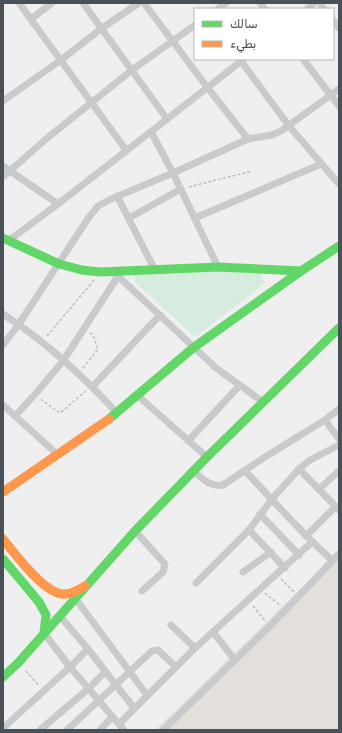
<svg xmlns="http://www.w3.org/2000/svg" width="342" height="733" font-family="Rubik,'Noto Naskh Arabic',sans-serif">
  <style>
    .green { fill: #d6ecde }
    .sand { fill: #e3e0dc }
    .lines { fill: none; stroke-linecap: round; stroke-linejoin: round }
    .path { stroke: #b8c1be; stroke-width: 1.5; stroke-dasharray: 3 2; stroke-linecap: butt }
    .street { stroke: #c9cacc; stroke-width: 7 }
    .fast { stroke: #63d668; stroke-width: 9 }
    .slow { stroke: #ff974d; stroke-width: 9 }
  </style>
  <rect width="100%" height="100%" fill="#efefef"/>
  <path class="green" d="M257,268L265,283L195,337L135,282V273Z"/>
  <path class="sand" d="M339,552V730H155Z"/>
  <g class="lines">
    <g class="path">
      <path d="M189,187L252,171"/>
      <path d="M47,336L94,280"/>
      <path d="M83,368L98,349L93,335L89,332"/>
      <path d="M41,399L43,401L60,413L86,391"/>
      <path d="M281,579L294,592"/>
      <path d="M265,593L281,606"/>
      <path d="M253,606L266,622"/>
      <path d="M26,671L39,686"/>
    </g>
    <g class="street">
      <path d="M19,3L126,150"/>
      <path d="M83,3L167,119"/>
      <path d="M144,3L207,87L248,139"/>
      <path d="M260,3L265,9"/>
      <path d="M320,3L324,9"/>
      <path d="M218,9L226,3"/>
      <path d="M307,9L314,3"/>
      <path d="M31,19L52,3"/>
      <path d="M333,20L339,28"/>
      <path d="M303,59L339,106"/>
      <path d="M241,61L289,126L339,184"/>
      <path d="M3,101L61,60L102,28L139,3"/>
      <path d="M151,132L173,173L218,267"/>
      <path d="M3,166L58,204"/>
      <path d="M3,177L46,139L132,70L195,25"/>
      <path d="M117,196L155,270"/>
      <path d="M129,218L181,189"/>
      <path d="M195,218L321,164"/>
      <path d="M8,241L58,204L244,59"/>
      <path d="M119,277L216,368L263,402"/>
      <path d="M3,314C45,341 83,376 117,413"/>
      <path d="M3,345L19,324L89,217L98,206L111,199L173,173L248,139L272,135L281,131L339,89"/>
      <path d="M93,386L160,315"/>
      <path d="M137,395L207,457"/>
      <path d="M3,405L58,455"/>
      <path d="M15,416L37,392L63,361L120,273"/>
      <path d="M325,420L339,439"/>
      <path d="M188,441L240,385"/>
      <path d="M299,469L339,510"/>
      <path d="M193,471C202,478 211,488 223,485L265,457L325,420L339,409"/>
      <path d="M245,471C274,501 301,533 332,560"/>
      <path d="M319,489L339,471"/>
      <path d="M260,514L299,555"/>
      <path d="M249,530L285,568"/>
      <path d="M135,531L165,564L163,572L142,591"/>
      <path d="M306,536L335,507"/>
      <path d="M243,572L271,552"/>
      <path d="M196,583L249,530L272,499L299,469L310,460L339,445"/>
      <path d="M75,598L147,695"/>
      <path d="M60,616L88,649L134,708"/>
      <path d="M171,625L195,648"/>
      <path d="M213,632L235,660"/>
      <path d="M44,633L70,667L124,730"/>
      <path d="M119,724L195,648L312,542"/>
      <path d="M3,728L70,667L88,649"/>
      <path d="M40,730L88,689L105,672"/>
      <path d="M67,730L152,651L158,650L176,667"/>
      <path d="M100,730L112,717"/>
      <path d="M163,730L270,626L339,554"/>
    </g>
    <g class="fast">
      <path d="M3,238L59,264L82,270L100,272L218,267L301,271"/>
      <path d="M109,419L193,348L301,271L339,246"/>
      <path d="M3,559L39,602L46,615L44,633"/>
      <path d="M3,677L18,663L135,531L207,457L339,328"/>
    </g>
    <g class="slow">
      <path d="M3,492L109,419"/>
      <path d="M3,539C14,553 43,592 62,594C70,595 78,590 85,586"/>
    </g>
  </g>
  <rect width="342" height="733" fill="none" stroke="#485158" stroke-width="8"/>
  <rect x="194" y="8" width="140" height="52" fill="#ffffff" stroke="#b6b9bc"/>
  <rect x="202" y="21" width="20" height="6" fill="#63d668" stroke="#b6b9bc"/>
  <text x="230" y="28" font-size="12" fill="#485158">سالك</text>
  <rect x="202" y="41" width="20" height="6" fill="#ff974d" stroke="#b6b9bc"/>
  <text x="230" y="48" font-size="12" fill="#485158">بطيء</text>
</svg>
